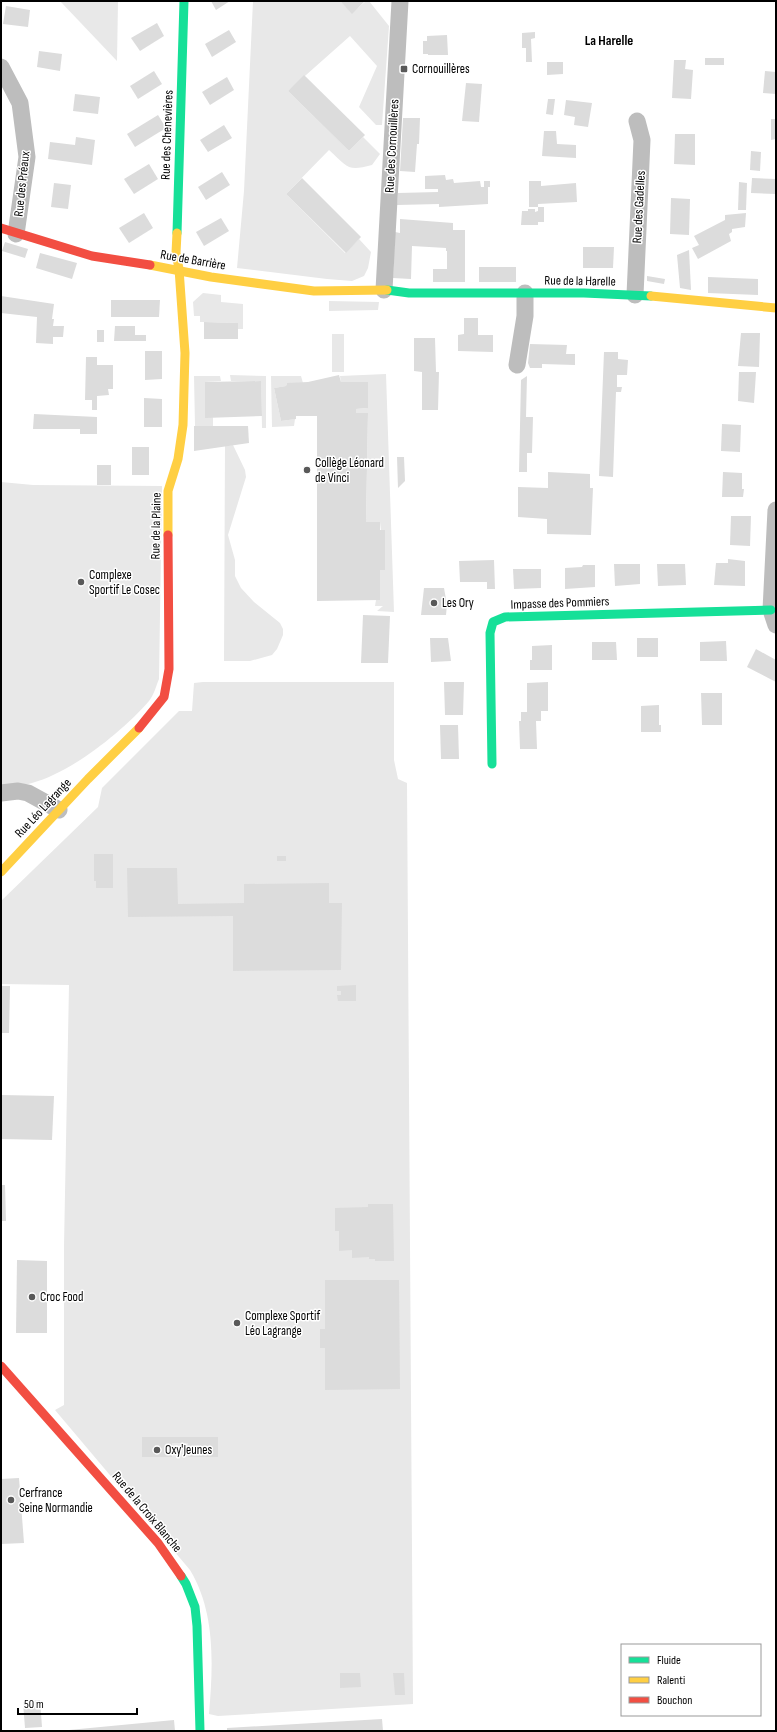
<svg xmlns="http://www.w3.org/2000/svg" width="777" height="1732" font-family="'Sofia Sans Condensed',sans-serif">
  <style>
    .green { fill: #e8e8e8 }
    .building { fill: #dcdcdc }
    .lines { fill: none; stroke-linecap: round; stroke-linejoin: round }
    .street { stroke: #bdbdbd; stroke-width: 17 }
    .fast { stroke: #16e098; stroke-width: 9 }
    .slow { stroke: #ffcf43; stroke-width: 9 }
    .jam { stroke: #f24e42; stroke-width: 9 }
    .poi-dot { fill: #595959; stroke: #fff; stroke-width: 1.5 }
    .labels { text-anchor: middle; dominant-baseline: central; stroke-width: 3; stroke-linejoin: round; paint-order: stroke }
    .poi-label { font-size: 13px; fill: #000; stroke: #fff; text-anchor: start }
    .street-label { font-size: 13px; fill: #000; stroke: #fff }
    .neighbourhood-label { font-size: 14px; font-weight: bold; fill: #000; stroke: #fff }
  </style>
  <rect width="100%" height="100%" fill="#fff"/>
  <g class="green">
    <path d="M60,1H118L117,61Z"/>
    <path d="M253,1H340L352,13L366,1H369L389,26L382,125H376L359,107L377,66L350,36L288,91L349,151L363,137L380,154L372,165C347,172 348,167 329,150L286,194L345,253L359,239L371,252L368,268L364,276L352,281L327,279L237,268L244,191Z"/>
    <path d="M203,293L221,295V302L243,304V329H238V323L204,322H200V316H194L193,302Z"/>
    <path d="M329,301L379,302L378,310L329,311Z"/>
    <rect x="332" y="334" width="12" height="38"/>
    <path d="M386,374L394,612L377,611L383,606H375L376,600H380V570H385L380,522H366L368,413H356V409L368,408V382H341L340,376Z"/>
    <path d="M230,375L266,376V428H262L261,381H231Z"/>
    <path d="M194,376H220L221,381L205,382L213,418V426H195Z"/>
    <path d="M271,376H301L303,383H287L286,386L274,388L281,421L295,419L294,426L272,427Z"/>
    <path d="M233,445L245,470L246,477L228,535L235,560V576L241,588L254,602L280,623L283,629V635L277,649L272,655L250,661H224L225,446Z"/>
    <path d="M1,482L33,485L162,486L159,679C156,686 154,695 149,701C122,732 72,772 32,783C22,786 11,785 1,786Z"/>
    <path d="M203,682H394V760L398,779L407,783L413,1704L218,1716L209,1714C213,1666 216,1613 190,1570L55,1410L64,1405V1246L69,985L1,984V901L98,807L102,788L179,711H192L194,683Z"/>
  </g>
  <g class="building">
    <path d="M211,1H230L216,10Z"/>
    <path d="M340,1H365L352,14Z"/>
    <path d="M6,6L30,10L28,27L3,24Z"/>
    <path d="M157,23L164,36L140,51L131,38Z"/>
    <path d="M229,30L236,42L212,57L205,44Z"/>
    <path d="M535,32V38L531,39L532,62H526V48H522V33Z"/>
    <path d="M447,35L448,55H428V54H423V41H427V36Z"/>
    <path d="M39,51L62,54L60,71L37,67Z"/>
    <rect x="705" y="58" width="19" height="7"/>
    <path d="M674,60H686L685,69L693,70L691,99L672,98Z"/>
    <path d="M547,62H563V74L547,75Z"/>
    <path d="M154,71L162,84L138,99L130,86Z"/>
    <path d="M765,71L776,72V94L763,93Z"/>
    <path d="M304,75L365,135L349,151L288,91Z"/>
    <path d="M227,77L234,90L210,105L202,92Z"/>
    <path d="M466,83L482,84L479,122L462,121Z"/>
    <path d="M75,94L100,97L98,114L73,111Z"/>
    <path d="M548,99H555L553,115L546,114Z"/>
    <path d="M566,100L592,103L588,127L574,125L575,117L564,115Z"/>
    <path d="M158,115L166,128L135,147L127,134Z"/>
    <path d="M403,118H420L419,144H417L415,172L400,171Z"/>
    <path d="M771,119H776V139L771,140Z"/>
    <path d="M224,125L232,138L208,152L200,140Z"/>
    <path d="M544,131H556L557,144L576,145V158L542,156Z"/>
    <path d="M675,134H695V165L674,164Z"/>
    <path d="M76,137L95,140L92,165L48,159L50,142L75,145Z"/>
    <path d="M751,151L761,152L760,171L750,170Z"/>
    <path d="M149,164L158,179L134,194L124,179Z"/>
    <path d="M222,172L230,185L206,200L198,187Z"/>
    <path d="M445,175L446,180L453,179L454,183L480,181L481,187H484V181H490V187H488V204L439,207V204L397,205L398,193L438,192V189H425V176Z"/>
    <path d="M302,178L361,237L346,253L286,194Z"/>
    <path d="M752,178L776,179V194L751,193Z"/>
    <path d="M529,181H541V186L576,183L577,202L538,204V207H529Z"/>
    <path d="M739,182L747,183L746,210H738Z"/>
    <path d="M54,183L71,185L68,209L51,207Z"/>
    <path d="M671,198L690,199L689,235L670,234Z"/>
    <path d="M538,207H544V222H538V225H521L522,211H528V209H535V212L538,211Z"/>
    <path d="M144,213L153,228L129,243L119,228Z"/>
    <path d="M746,213L745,227L732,229V232L729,234L731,241L698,259L692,248L699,245L694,236L725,220V215Z"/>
    <path d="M221,218L229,231L204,246L196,232Z"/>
    <path d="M400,219L453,223V230H465V282H433V269H447V251H446V248L412,246L411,279L393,278L395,232L400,233Z"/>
    <path d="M5,242L28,249L25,258L2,251Z"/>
    <path d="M583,247H614L613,268H583Z"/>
    <path d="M689,250L691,290L680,288L677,255Z"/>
    <path d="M40,253L77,263L72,279L36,268Z"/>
    <rect x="479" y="267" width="37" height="15"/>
    <path d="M647,276L665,279L664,284L647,281Z"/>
    <path d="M708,277L758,279V295L708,293Z"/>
    <path d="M1,296L54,304L52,319H54L53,326H64L63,337H53V344L36,343L37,317L1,313Z"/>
    <path d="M111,300H160L159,317H111Z"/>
    <path d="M464,318H478V335H493V352L458,351V335L464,334Z"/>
    <path d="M204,322L238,323V339H204Z"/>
    <path d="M115,326H135V335H146V341H114Z"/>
    <rect x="97" y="330" width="7" height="12"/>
    <path d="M741,333H760L759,367L738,366Z"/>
    <path d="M414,338H435L436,372H439L438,410H422V372L414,371Z"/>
    <path d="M530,344L567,345L566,354H575V365L542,364V368H530L528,363Z"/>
    <path d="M145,351H162V379L145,380Z"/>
    <path d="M604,352H618V359L628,360L627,375H617V387H622L621,392H616L613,477L599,476Z"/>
    <path d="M86,357H97V365H113V389H108L109,395L97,396V410H92V400H85Z"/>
    <path d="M739,372H756L754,403L738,401Z"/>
    <path d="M339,375L341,382H368V408L356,409V413H368L366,522H380V530H385V570H380V600L317,601V416H296V419L281,421L274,388L286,386L287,383L308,382Z"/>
    <path d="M527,376L526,417H533L532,453H527V472H519L521,380Z"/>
    <path d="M261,381L262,416L205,418V382Z"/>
    <path d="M144,398L162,399V427H144Z"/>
    <path d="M34,414L97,417V434H80V429H33Z"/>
    <path d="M722,424L741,425L740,452L721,451Z"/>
    <path d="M194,426H248L249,443L194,451Z"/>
    <rect x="132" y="447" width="17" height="28"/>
    <path d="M397,457H404L405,481L398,488Z"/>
    <rect x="97" y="465" width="14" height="20"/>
    <path d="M548,472L590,474V488H593L591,535L547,534V519L518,517V487L548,488Z"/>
    <path d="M723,472L742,473V489H744L743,497H722Z"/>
    <path d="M731,516H751L750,546L730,545Z"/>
    <path d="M728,559L745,561V586L714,585L716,563H728Z"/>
    <path d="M494,560L495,589H487V582H460L459,561Z"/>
    <path d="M614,564H640V584L615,586Z"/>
    <path d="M657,564H685L686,585L658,586Z"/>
    <path d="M583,565H595V587L565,589V568L582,567Z"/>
    <path d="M513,569H541V588L514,589Z"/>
    <path d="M424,588H444L447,605L446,615H421Z"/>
    <path d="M363,615L390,616L388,663H361Z"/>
    <path d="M430,638H448L451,661L431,662Z"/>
    <rect x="637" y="638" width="21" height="19"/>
    <path d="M726,641L727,661H700V642Z"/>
    <path d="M592,642H616L617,660H592Z"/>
    <path d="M552,645V670H530V660H532V646Z"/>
    <path d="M756,649L776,660V682L747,667Z"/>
    <path d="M444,682H464L463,715H445Z"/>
    <path d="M548,682V711H541V721H536L537,749H520L519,721H521V712H527V683Z"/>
    <path d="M701,693H722V725H702Z"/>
    <path d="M659,705V725H661V732H641V706Z"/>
    <path d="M440,725H458L459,759H441Z"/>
    <path d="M94,854H113V888H96V881H94Z"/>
    <rect x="277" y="856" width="9" height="5"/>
    <path d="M127,868H177L178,904L244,903V884L329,883V903H342L341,970L233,971V916L128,917Z"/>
    <path d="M356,985V1001H338L337,995H341V991H337V986Z"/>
    <path d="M1,986H10L9,1033H1Z"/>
    <path d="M1,1095L54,1096L52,1140L1,1139Z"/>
    <path d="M1,1185H5L6,1221H1Z"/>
    <path d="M368,1204H393L394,1261H375V1259H369V1257L352,1258V1250L339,1251V1231H335V1208L368,1207Z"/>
    <path d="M17,1260L47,1261V1333H16Z"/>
    <path d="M325,1280H399L400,1389L325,1390V1348H320V1329H325Z"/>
    <path d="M142,1437H218V1457H188V1443H172V1457H142Z"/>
    <path d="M19,1478L24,1543L1,1544V1479Z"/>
    <path d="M340,1673H360L361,1687L340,1688Z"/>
    <path d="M393,1673H404L405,1695H395Z"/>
    <path d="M40,1700L42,1727L25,1728L23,1702Z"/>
    <path d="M382,1719L383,1731H227V1728Z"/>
    <path d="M174,1720L175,1731H69V1730Z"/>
  </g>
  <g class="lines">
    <g class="street">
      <path d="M1,67L20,103L27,157L16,234"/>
      <path d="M384,290L400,1"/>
      <path d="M635,295L642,140L637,121"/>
      <path d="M517,365L525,316V293"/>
      <path d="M776,510L771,610L776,625"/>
      <path d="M1,793L18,791L28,793L59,810"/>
    </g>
    <g class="fast">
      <path d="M177,233L184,1"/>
      <path d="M387,290L409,293H584L651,296"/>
      <path d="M492,764L490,633L493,622L505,617L771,610"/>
      <path d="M181,1576L186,1584L195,1607L197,1626L200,1731"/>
    </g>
    <g class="slow">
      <path d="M150,265L211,277L314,291L387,290"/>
      <path d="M651,296L776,308"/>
      <path d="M168,535V491L178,459L183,425L185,353L179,269L176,253L177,233"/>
      <path d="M1,872L88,779L139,728"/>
    </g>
    <g class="jam">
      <path d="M1,228L92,256L150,265"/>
      <path d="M139,728L164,697L169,669L168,535"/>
      <path d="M1,1366L158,1543L181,1576"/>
    </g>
  </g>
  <g class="poi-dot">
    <rect x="400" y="65" width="8" height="8" rx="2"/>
    <circle cx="307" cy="470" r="4"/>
    <circle cx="81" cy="582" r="4"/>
    <circle cx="434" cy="603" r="4"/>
    <circle cx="32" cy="1297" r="4"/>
    <circle cx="237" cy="1323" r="4"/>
    <circle cx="157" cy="1450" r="4"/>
    <circle cx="11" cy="1500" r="4"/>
  </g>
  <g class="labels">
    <g class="poi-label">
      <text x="412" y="69">Cornouillères</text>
      <text x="315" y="463">Collège Léonard<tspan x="315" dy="15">de Vinci</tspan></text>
      <text x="89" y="575">Complexe<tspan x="89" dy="15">Sportif Le Cosec</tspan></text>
      <text x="442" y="603">Les Ory</text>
      <text x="40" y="1297">Croc Food</text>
      <text x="245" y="1316">Complexe Sportif<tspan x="245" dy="15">Léo Lagrange</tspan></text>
      <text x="165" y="1450">Oxy'Jeunes</text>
      <text x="19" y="1493">Cerfrance<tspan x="19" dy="15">Seine Normandie</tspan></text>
    </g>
    <g class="street-label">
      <text transform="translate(167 135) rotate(-88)">Rue des Chenevières</text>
      <text transform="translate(392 146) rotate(-87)">Rue des Cornouillères</text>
      <text transform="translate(22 184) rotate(-84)">Rue des Préaux</text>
      <text transform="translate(639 207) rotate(-87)">Rue des Gadelles</text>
      <text transform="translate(193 260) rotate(10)">Rue de Barrière</text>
      <text transform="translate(580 281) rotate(1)">Rue de la Harelle</text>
      <text transform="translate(156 526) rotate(-89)">Rue de la Plaine</text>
      <text transform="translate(560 603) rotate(-2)">Impasse des Pommiers</text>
      <text transform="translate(43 808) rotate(-47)">Rue Léo Lagrange</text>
      <text transform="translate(147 1512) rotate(50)">Rue de la Croix Blanche</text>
    </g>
    <g class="neighbourhood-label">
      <text x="609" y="40">La Harelle</text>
    </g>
  </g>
  <rect width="777" height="1732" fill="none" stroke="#000000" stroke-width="4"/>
  <rect x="621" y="1644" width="140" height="72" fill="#ffffff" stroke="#999999"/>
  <rect x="629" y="1657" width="20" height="6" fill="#16e098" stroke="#999999"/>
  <text x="657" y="1664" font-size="12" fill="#000000">Fluide</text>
  <rect x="629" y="1677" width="20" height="6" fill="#ffcf43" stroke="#999999"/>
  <text x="657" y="1684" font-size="12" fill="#000000">Ralenti</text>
  <rect x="629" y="1697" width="20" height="6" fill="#f24e42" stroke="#999999"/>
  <text x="657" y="1704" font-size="12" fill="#000000">Bouchon</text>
  <path d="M18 1708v6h119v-6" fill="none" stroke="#000000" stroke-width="2"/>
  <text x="24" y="1708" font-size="12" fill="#000000" stroke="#ffffff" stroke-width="3" paint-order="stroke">50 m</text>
</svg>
